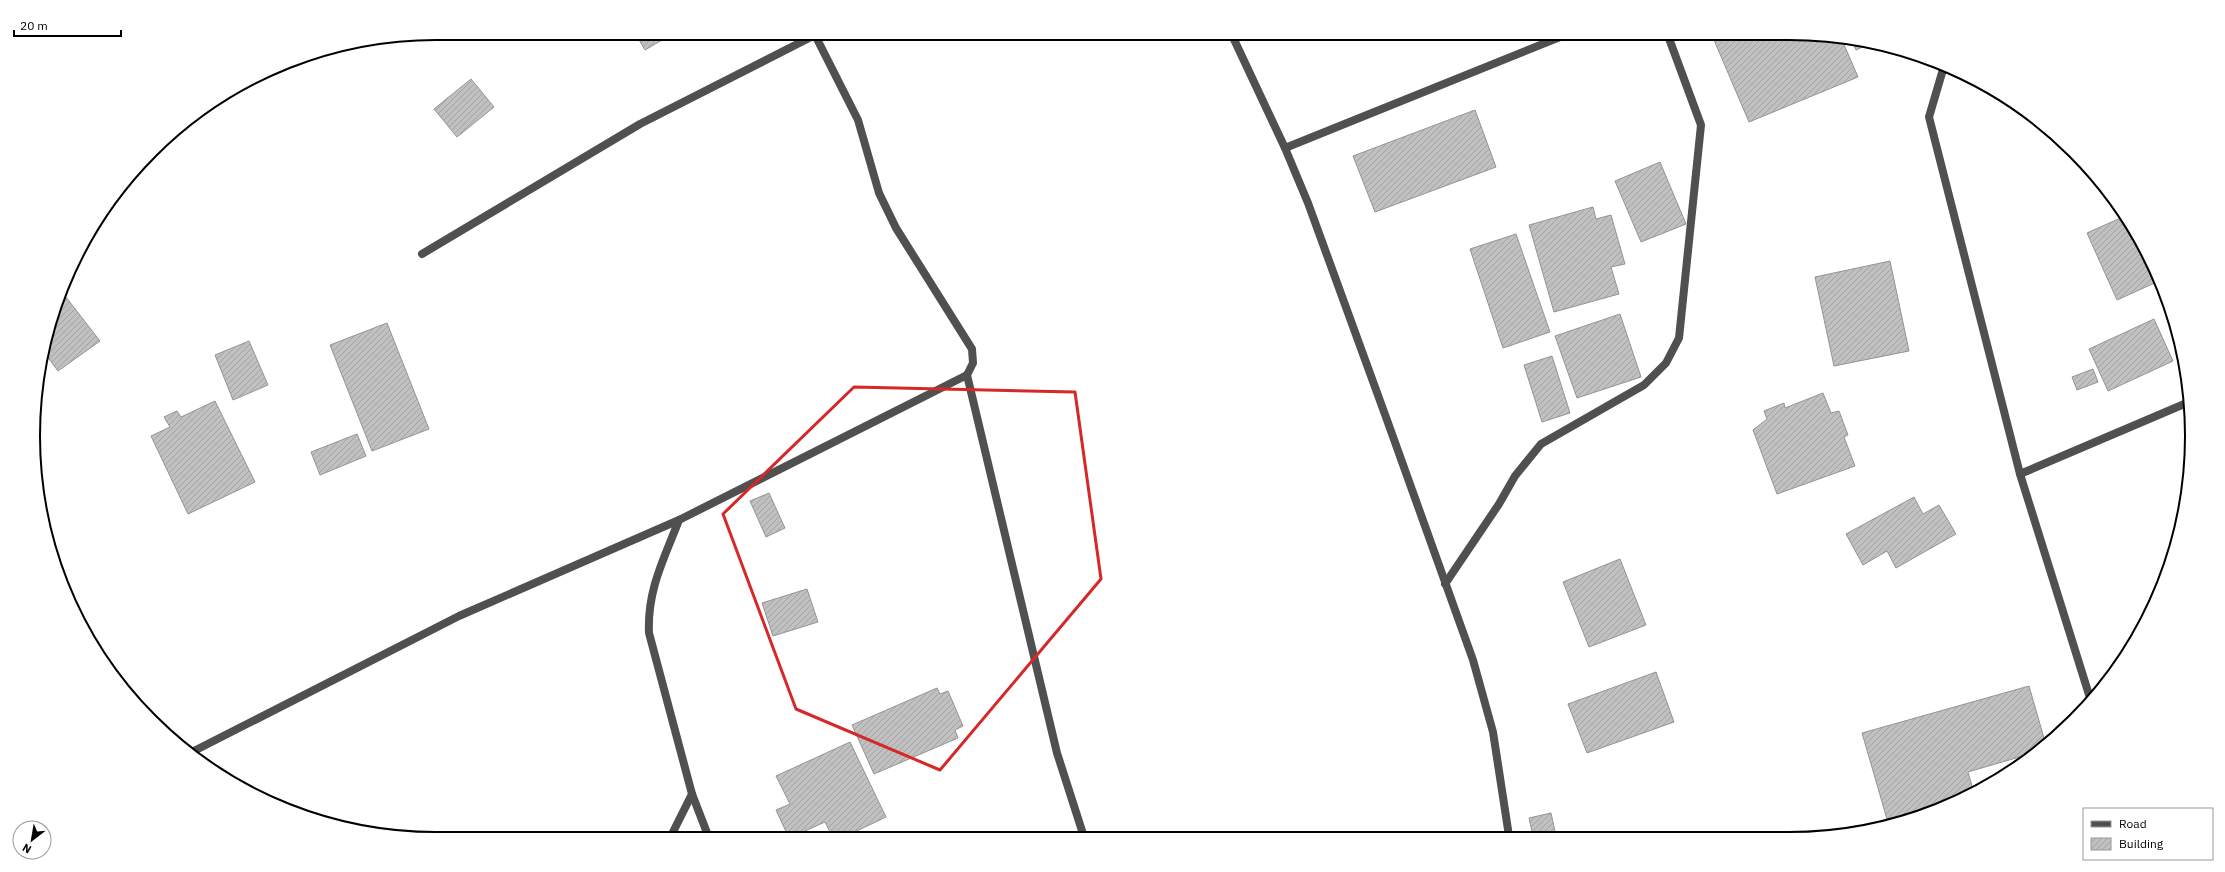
<svg xmlns="http://www.w3.org/2000/svg" width="2225" height="872" font-family="'IBM Plex Sans',sans-serif">
  <style>
    .building { fill: url(#building-hatch); stroke: #949494 }
    .lines { fill: none; stroke-linecap: round; stroke-linejoin: round }
    .minor { stroke: #505050; stroke-width: 8 }
    .marked { fill: none; stroke: #d62828; stroke-width: 3; stroke-linejoin: round }
    .rim { fill: none; stroke: #000; stroke-width: 2 }
  </style>
  <defs>
    <pattern id="building-hatch" width="6" height="6" patternUnits="userSpaceOnUse"><rect width="6" height="6" fill="#c0c0c0"/><path d="M-1 1l2-2M0 6l6-6M5 7l2-2" fill="none" stroke="#a3a3a3"/></pattern>
  </defs>
  <rect width="100%" height="100%" fill="#fff"/>
  <g class="building">
    <path d="M635,33H674L645,50Z"/>
    <path d="M1711,33H1789L1842,40L1858,77L1749,122Z"/>
    <path d="M1852,41L1869,44L1856,50Z"/>
    <path d="M471,79L494,107L457,137L434,109Z"/>
    <path d="M1475,110L1496,167L1375,212L1353,156Z"/>
    <path d="M1660,162L1686,224L1641,242L1615,181Z"/>
    <path d="M1593,207L1596,219L1611,215L1625,264L1611,267L1619,294L1554,312L1529,225Z"/>
    <path d="M2125,216L2138,235L2159,281L2117,300L2087,233Z"/>
    <path d="M1516,234L1550,332L1503,348L1470,249Z"/>
    <path d="M1890,261L1909,351L1834,366L1815,277Z"/>
    <path d="M62,292L100,341L58,371L44,352L54,306Z"/>
    <path d="M1620,314L1641,377L1577,398L1555,336Z"/>
    <path d="M2154,319L2173,361L2108,391L2089,349Z"/>
    <path d="M387,323L429,429L372,451L330,345Z"/>
    <path d="M249,341L268,385L233,400L215,355Z"/>
    <path d="M1552,356L1570,413L1542,422L1524,365Z"/>
    <path d="M2093,369L2098,382L2077,390L2072,377Z"/>
    <path d="M1823,393L1831,413L1839,411L1848,435L1844,437L1855,466L1777,494L1753,430L1767,419L1764,411L1784,403L1785,408Z"/>
    <path d="M215,401L255,482L188,514L151,436L170,427L164,417L177,411L181,417Z"/>
    <path d="M357,434L366,456L320,475L311,452Z"/>
    <path d="M769,493L785,528L766,537L750,501Z"/>
    <path d="M1914,497L1923,514L1939,505L1956,534L1896,568L1887,551L1863,565L1846,534Z"/>
    <path d="M1620,559L1646,625L1589,647L1563,582Z"/>
    <path d="M807,589L818,622L773,636L762,603Z"/>
    <path d="M1656,672L1674,722L1587,753L1568,704Z"/>
    <path d="M2029,686L2046,745L2033,753L1968,772L1974,793L1967,798L1889,826L1862,733Z"/>
    <path d="M937,688L940,694L948,691L963,726L955,730L958,738L874,774L852,725Z"/>
    <path d="M850,742L886,817L842,838H833L825,822L789,838L776,810L790,804L776,776Z"/>
    <path d="M1551,813L1556,836H1533L1529,818Z"/>
    <path d="M1760,832L1761,836H1743Z"/>
  </g>
  <g class="lines">
    <g class="minor">
      <path d="M1231,33L1285,148"/>
      <path d="M1944,66L1929,117L2020,474L2090,698"/>
      <path d="M422,254L640,124L815,35"/>
      <path d="M967,375L1057,753L1084,837"/>
      <path d="M2020,474L2189,402"/>
      <path d="M1445,584L1499,504L1515,476L1541,444L1644,385L1666,363L1679,338L1701,125L1667,33"/>
      <path d="M188,754L459,616L679,520"/>
      <path d="M692,794L709,838"/>
      <path d="M1509,836L1493,732L1473,660L1387,420L1308,203L1285,148L1570,33"/>
      <path d="M670,838L692,794L649,633C647,590 664,559 679,520L967,375L973,363L972,349L896,228L879,193L858,120L814,33"/>
    </g>
  </g>
  <path class="marked" d="M854,387L1075,392L1101,579L940,770L796,709L723,514Z"/>
  <path d="M0 0H2225V872H0ZM436 40H1789A396 396 0 0 1 2185 436V436A396 396 0 0 1 1789 832H436A396 396 0 0 1 40 436V436A396 396 0 0 1 436 40Z" fill="#fff" fill-rule="evenodd"/>
  <path class="rim" d="M436 40H1789A396 396 0 0 1 2185 436V436A396 396 0 0 1 1789 832H436A396 396 0 0 1 40 436V436A396 396 0 0 1 436 40Z"/>
  <rect x="2083" y="808" width="130" height="52" fill="#ffffff" stroke="#999999"/>
  <rect x="2091" y="821" width="20" height="6" fill="#505050" stroke="#999999"/>
  <text x="2119" y="828" font-size="12" fill="#000000">Road</text>
  <rect x="2091" y="838" width="20" height="12" fill="url(#building-hatch)" stroke="#999999"/>
  <text x="2119" y="848" font-size="12" fill="#000000">Building</text>
  <g transform="translate(32 840) rotate(211)"><circle r="19" fill="#ffffff" stroke="#999999"/>
  <path d="M0-3L7 15L0 10L-7 15Z" fill="#000000"/>
  <text y="-6" font-size="11" font-weight="bold" text-anchor="middle" fill="#000000">N</text>
  </g>
  <path d="M14 30v6h107v-6" fill="none" stroke="#000000" stroke-width="2"/>
  <text x="20" y="30" font-size="12" fill="#000000" stroke="#ffffff" stroke-width="3" paint-order="stroke">20 m</text>
</svg>
